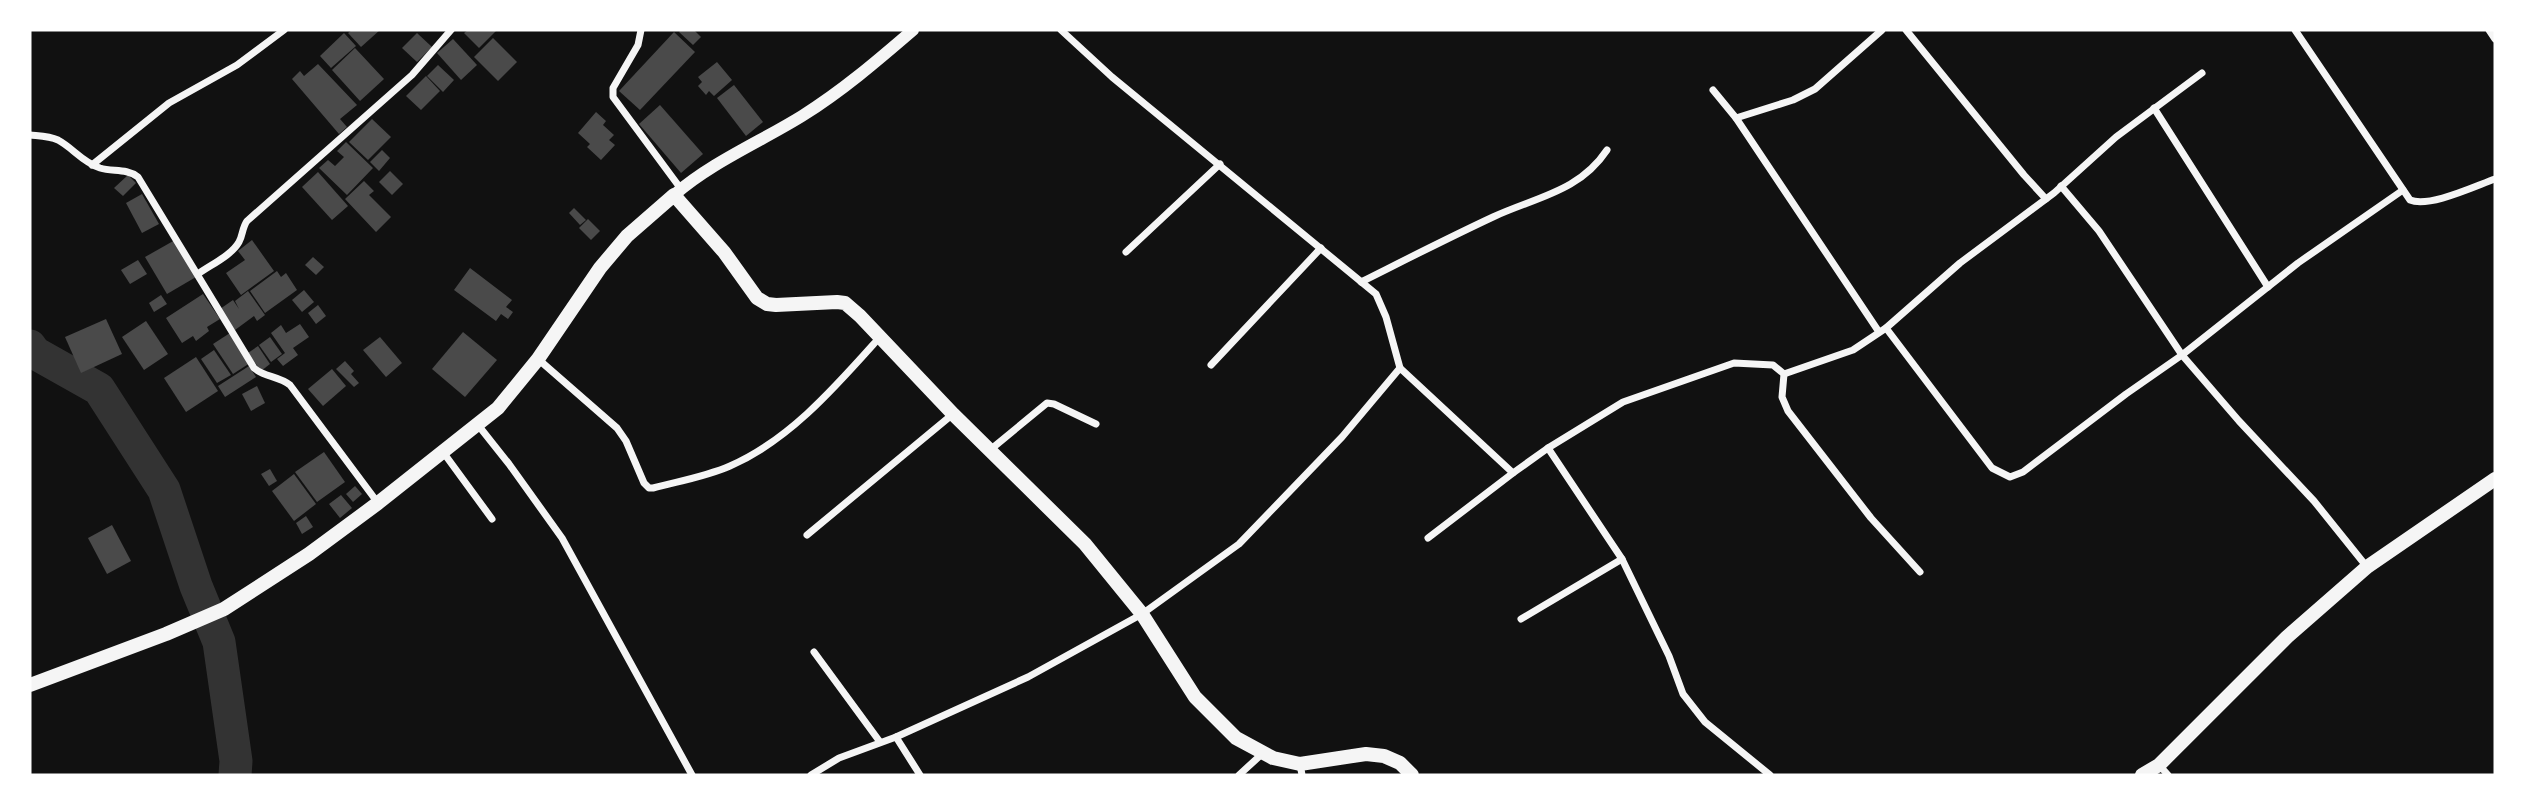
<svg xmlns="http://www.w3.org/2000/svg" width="2525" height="805" font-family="'Varela Round',sans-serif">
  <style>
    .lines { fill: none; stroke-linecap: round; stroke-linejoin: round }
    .river { stroke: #333; stroke-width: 33 }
    .building { fill: #4a4a4a }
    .minor { stroke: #f5f5f5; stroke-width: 7 }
    .tertiary { stroke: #f5f5f5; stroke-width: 12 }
    .secondary { stroke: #f5f5f5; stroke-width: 14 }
  </style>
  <rect width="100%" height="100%" fill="#111"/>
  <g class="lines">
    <path class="river" d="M30,346L35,353L99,389L164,490L196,586L219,642L236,761L235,775"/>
  </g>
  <g class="building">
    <path d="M352,30H380L361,47L348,33Z"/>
    <path d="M468,30H497L479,48L464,33Z"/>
    <path d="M681,30H694L701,37L693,45L679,32Z"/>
    <path d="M674,32L695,52L640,110L619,91Z"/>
    <path d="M344,33L356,46L331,68L320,56Z"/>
    <path d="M417,33L432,47L417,62L402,48Z"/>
    <path d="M493,38L517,62L498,81L474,57Z"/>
    <path d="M453,39L477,65L461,80L437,53Z"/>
    <path d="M355,48L384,79L360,101L332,70Z"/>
    <path d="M717,62L732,80L714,96L709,91L706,95L698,86L702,82L698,77Z"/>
    <path d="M318,64L357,105L340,119L347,127L339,134L292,79L300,71L304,76Z"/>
    <path d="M438,65L454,80L443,92L427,76Z"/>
    <path d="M426,76L440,91L421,110L406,96Z"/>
    <path d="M734,85L763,122L746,136L717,98Z"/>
    <path d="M660,105L703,154L681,173L639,124Z"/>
    <path d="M596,112L606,121L603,125L614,135L609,140L615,145L601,160L587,147L590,144L578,133Z"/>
    <path d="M372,119L391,137L368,160L349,142Z"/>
    <path d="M346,142L373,168L347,195L319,168L328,160L335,166L344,157L337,151Z"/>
    <path d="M382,150L390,158L379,171L370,162Z"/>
    <path d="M390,171L403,184L392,195L379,182Z"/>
    <path d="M318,172L348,206L332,220L302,187Z"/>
    <path d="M128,175L136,183L123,196L114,188Z"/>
    <path d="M364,181L374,191L369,195L391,217L376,232L345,199Z"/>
    <path d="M142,194L159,224L142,233L126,203Z"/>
    <path d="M574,208L586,220L580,225L569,213Z"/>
    <path d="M588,219L600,231L591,240L579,228Z"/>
    <path d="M175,240L196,277L167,294L145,257Z"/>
    <path d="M252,240L274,271L241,295L226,273L245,260L238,251Z"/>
    <path d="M313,257L324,267L316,275L305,265Z"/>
    <path d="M138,260L147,274L130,284L121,270Z"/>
    <path d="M470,268L512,300L506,307L513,312L508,319L501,314L496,321L454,290Z"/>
    <path d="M277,271L281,277L286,273L297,290L265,313L250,291Z"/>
    <path d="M304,290L314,302L302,312L292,300Z"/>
    <path d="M248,291L265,315L257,321L254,316L235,330L220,309L233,300L239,309L235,301Z"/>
    <path d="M203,294L220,319L207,327L209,331L196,341L193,336L182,343L166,318Z"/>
    <path d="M161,295L167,304L154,312L149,303Z"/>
    <path d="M318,305L326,316L316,324L308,313Z"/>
    <path d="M106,319L122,354L81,373L65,337Z"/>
    <path d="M146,321L168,354L144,370L122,337Z"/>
    <path d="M300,324L309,337L293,348L298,355L283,366L277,359L285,353L271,333L281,325L286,333Z"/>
    <path d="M463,332L497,360L465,397L432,369Z"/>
    <path d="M230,333L250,363L233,374L213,344Z"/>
    <path d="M270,337L282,354L271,362L259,345Z"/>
    <path d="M380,337L402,363L386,377L363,350Z"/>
    <path d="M258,346L270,364L261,371L248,353Z"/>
    <path d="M214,350L231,375L217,383L201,359Z"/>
    <path d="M196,357L218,391L186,412L164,378Z"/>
    <path d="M345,361L354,371L351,374L359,383L354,387L336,369Z"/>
    <path d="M249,366L256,377L225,397L218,386Z"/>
    <path d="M332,369L346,386L323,406L308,389Z"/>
    <path d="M257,386L265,403L251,411L242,394Z"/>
    <path d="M324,452L345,482L317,502L295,472Z"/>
    <path d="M270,469L277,481L269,486L261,474Z"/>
    <path d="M294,474L316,504L294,521L272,491Z"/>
    <path d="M355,486L362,494L353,502L346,494Z"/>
    <path d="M341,495L352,508L340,518L329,504Z"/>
    <path d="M306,516L313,527L302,534L296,523Z"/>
    <path d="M112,525L131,561L107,574L88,538Z"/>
  </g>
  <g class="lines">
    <g class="minor">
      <path d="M641,30L638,45L613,88V97L681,189"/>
      <path d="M1061,30L1112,77L1376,294L1386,317L1400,368"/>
      <path d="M1906,30L2024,175L2046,199"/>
      <path d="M2295,30L2410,200C2429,208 2475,186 2495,179"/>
      <path d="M2489,30L2495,39"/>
      <path d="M1713,90L1736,118L1793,100L1815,89L1882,30"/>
      <path d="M2154,108L2268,287"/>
      <path d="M1736,118L1879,332"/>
      <path d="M30,135C39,136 49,136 58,140C73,148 82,162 100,168C113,172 126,168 138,177L254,368C264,377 279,376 290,385L378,503"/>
      <path d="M92,165L169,103L237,65L284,30"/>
      <path d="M2061,186L2099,231L2182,355L2239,421L2314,501L2367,567"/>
      <path d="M1126,252L1220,164"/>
      <path d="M198,274C210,265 231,256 239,242C243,235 242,228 247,221L412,75L451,30"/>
      <path d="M1361,282C1405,260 1448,238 1493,217C1536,197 1579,192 1607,150"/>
      <path d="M1886,328L1992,468L2010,477L2023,472L2126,394L2182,355L2298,263L2403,190"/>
      <path d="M538,359L617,428L626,441L644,483L649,488H653C679,481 705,477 730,466C790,440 837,385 880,337"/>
      <path d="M1211,365L1321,248"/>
      <path d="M1784,374L1853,350L1886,328L1960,263L2054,193L2116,137L2202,73"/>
      <path d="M478,425L509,464L562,538L692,775"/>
      <path d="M1548,448L1622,559L1669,656L1683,694L1705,722L1770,775"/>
      <path d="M990,450L1047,403L1054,404L1096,424"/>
      <path d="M443,452L492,519"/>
      <path d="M807,535L953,414"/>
      <path d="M1428,538L1513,473"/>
      <path d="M1521,619L1622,559"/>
      <path d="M814,652L880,742"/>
      <path d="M896,737L920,775"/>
      <path d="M1300,764L1302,775"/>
      <path d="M2159,765L2168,775"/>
      <path d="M811,775L839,758L896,737L1028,677L1142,614L1239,544L1342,437L1400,368L1513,473L1548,448L1623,402L1734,363L1773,365L1784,374L1782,397L1788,411L1871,518L1920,572"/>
      <path d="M1239,775L1263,753"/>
    </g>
    <path class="tertiary" d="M674,195C712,162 760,142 802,116C842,91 877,61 913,30"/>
    <g class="secondary">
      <path d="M30,685L166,634L224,609L309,554L378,503L498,408L538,359L600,268L627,236L674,195L724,252L757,298L767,304L776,305L837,302L845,303L860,316L953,414L1085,544L1142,614L1195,697L1236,738L1273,758L1300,764L1366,754L1384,756L1400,763L1412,775"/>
      <path d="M2142,775L2159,765L2287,637L2367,567L2495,479"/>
    </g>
  </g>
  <rect width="2525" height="805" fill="none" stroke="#ffffff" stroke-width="63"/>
</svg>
